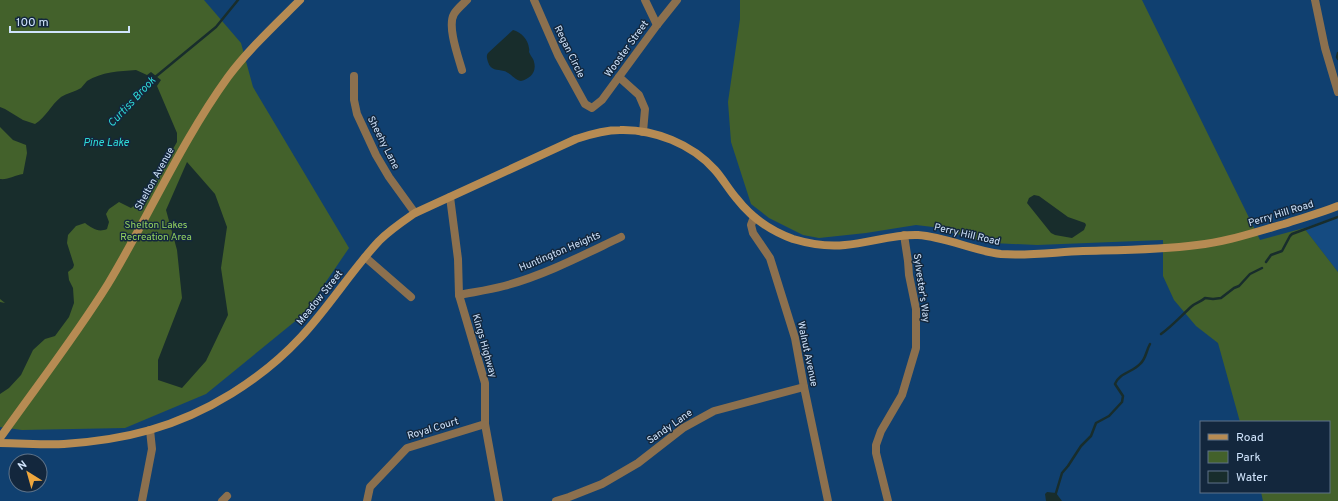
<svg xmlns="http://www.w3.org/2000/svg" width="1338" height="501" font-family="Overpass,sans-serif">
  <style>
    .built { fill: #154b81 }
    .green { fill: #43612b }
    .water { fill: #182d2c }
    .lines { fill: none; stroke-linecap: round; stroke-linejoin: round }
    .stream { stroke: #182d2c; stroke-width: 2.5 }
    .street { stroke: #8c704e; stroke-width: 8 }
    .secondary { stroke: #b68b53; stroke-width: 8 }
    .labels { text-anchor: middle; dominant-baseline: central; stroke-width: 3; stroke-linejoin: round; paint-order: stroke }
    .street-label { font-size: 10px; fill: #d0e4fc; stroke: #13273d }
    .park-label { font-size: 10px; fill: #95d45f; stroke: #13273d }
    .water-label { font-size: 11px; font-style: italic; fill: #2fdad6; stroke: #13273d }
  </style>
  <rect width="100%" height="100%" fill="#104070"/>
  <path class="built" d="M1338,216V272L1304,228Z"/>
  <g class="green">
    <path d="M0,0H204L241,43L253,87L349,248L304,314L206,394L125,428L22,430L0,427Z"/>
    <path d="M740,0H1142L1260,240L1304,228L1338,272V501H1263L1261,492H1329V422H1240L1218,343L1196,326L1174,300L1163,276V240L1037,245L992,243L981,241L933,227L916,225L866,233L819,238L803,235L769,218L751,204L731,142L728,102L740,19Z"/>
  </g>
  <g class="water">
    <path d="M513,30C521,32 528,39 529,48C530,52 528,50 530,54C531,57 534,59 534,62C537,72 530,79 521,81C514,80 511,73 504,71C497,69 491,71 488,62C487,58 486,56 488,53Z"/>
    <path d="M136,70L147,75L151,72L161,80L157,86L177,133V142L151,187L139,202L131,208L119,202L109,209L106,214L109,222L107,229C98,233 92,228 85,223L76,226L68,235L67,243L74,265L73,268L68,272L69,280L73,288L74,303L69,317L55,336L45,339L33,350L21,375L9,388L0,394V302L5,303L0,299V179C8,180 15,175 23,174L27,153L26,145L13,140L0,127V107L5,109L23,120L35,124C46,117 51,105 61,97C67,93 75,92 81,88C83,86 85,83 87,81C101,72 120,71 136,70Z"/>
    <path d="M187,162L215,194L227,227L221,268L228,315L206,361L182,388L158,380V360L182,298L177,250L166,210Z"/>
    <path d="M1034,195L1039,196L1068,217L1085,223L1086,225L1084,230L1072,238L1055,235L1051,233L1027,203L1029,198Z"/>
    <path d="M1047,492L1056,493L1062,501H1046L1045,494Z"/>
  </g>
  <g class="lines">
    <g class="stream">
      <path d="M1338,53L1337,57L1338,59"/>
      <path d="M154,78L216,27L238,0"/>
      <path d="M1266,262L1271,255L1282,251L1290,236L1292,234L1338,217"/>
      <path d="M1161,334C1172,326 1181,316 1192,306C1195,303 1201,302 1205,298L1213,299L1221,298L1234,288L1239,286L1250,274L1262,268"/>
      <path d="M1056,493L1062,473L1068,466L1081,446L1091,436L1096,423L1109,416L1122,402L1123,396L1115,384C1119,373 1133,372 1140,364C1146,359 1146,351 1150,344"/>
    </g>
    <g class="street">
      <path d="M534,0L558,55L585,104L592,108L602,100L657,25L677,0"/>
      <path d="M645,0L657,25"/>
      <path d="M1315,0L1325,48L1338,92"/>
      <path d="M462,70C458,56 447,26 454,14C457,9 463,4 467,0"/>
      <path d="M354,76V100L357,114L376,155L389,177L415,213"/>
      <path d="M619,77L639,95L645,109L643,132"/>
      <path d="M450,197L458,259L459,295L485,383V424L499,501"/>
      <path d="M754,217L751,225L753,233L770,258L795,338L804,387L828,501"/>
      <path d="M365,257L411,297"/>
      <path d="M459,295C474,292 489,290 504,286C545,275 583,255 621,237"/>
      <path d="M142,501L152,449L150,430"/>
      <path d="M222,501L227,496"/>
      <path d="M367,501L370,487L407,448L485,424"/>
      <path d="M556,501L569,497L602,484L638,463L683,428L714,411L804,387"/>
      <path d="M888,501L876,453V445L881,431L902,395L916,348V309L909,275L908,261L904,235"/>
    </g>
    <g class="secondary">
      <path d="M0,438C36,387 75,337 108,284C149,216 181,142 228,77C249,49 275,25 300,0"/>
      <path d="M0,443C21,443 43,445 64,444C93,442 122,438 150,430C206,414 261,380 301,337C329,307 351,271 379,241C390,230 402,222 415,213L576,139C591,134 605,130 620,130C654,129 692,144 715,170C723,179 729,190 737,199C751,217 771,231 793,239C810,244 828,247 845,245C870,243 893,234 918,235C947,237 973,251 1001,254C1028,256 1056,252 1083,251C1121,250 1159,250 1197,245C1227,242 1255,232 1284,224C1302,218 1321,213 1338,206"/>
    </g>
  </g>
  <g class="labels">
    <g class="street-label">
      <text transform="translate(627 49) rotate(-54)">Wooster Street</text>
      <text transform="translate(569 52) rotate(64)">Regan Circle</text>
      <text transform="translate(383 143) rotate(63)">Sheehy Lane</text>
      <text transform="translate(155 179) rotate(-61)">Shelton Avenue</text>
      <text transform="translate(1281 214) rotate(-17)">Perry Hill Road</text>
      <text transform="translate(967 235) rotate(13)">Perry Hill Road</text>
      <text transform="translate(560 252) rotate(-23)">Huntington Heights</text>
      <text transform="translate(921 288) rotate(82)">Sylvester's Way</text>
      <text transform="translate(320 298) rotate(-51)">Meadow Street</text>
      <text transform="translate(484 346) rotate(74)">Kings Highway</text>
      <text transform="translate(807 354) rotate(78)">Walnut Avenue</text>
      <text transform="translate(670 427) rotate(-35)">Sandy Lane</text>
      <text transform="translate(433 429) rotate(-17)">Royal Court</text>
    </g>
    <g class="park-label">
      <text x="156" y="225">Shelton Lakes<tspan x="156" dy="12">Recreation Area</tspan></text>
    </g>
    <g class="water-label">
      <text transform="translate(132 102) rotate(-47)">Curtiss Brook</text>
      <text x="106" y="143">Pine Lake</text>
    </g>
  </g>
  <rect x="1200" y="421" width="130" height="72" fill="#13273d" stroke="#5f7389"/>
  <rect x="1208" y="434" width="20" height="6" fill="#b68b53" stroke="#5f7389"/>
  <text x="1236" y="441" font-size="12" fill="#d0e4fc">Road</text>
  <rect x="1208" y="451" width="20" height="12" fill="#43612b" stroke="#5f7389"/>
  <text x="1236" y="461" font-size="12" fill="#d0e4fc">Park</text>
  <rect x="1208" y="471" width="20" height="12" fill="#182d2c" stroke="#5f7389"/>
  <text x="1236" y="481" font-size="12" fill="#d0e4fc">Water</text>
  <g transform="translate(28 473) rotate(323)"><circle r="19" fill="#13273d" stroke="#5f7389"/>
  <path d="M0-3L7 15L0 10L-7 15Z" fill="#efa73d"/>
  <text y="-6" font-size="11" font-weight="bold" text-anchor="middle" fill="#d0e4fc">N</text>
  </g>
  <path d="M10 26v6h119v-6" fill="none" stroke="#d0e4fc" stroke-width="2"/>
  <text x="16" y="26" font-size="12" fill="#d0e4fc" stroke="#13273d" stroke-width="3" paint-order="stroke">100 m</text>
</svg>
